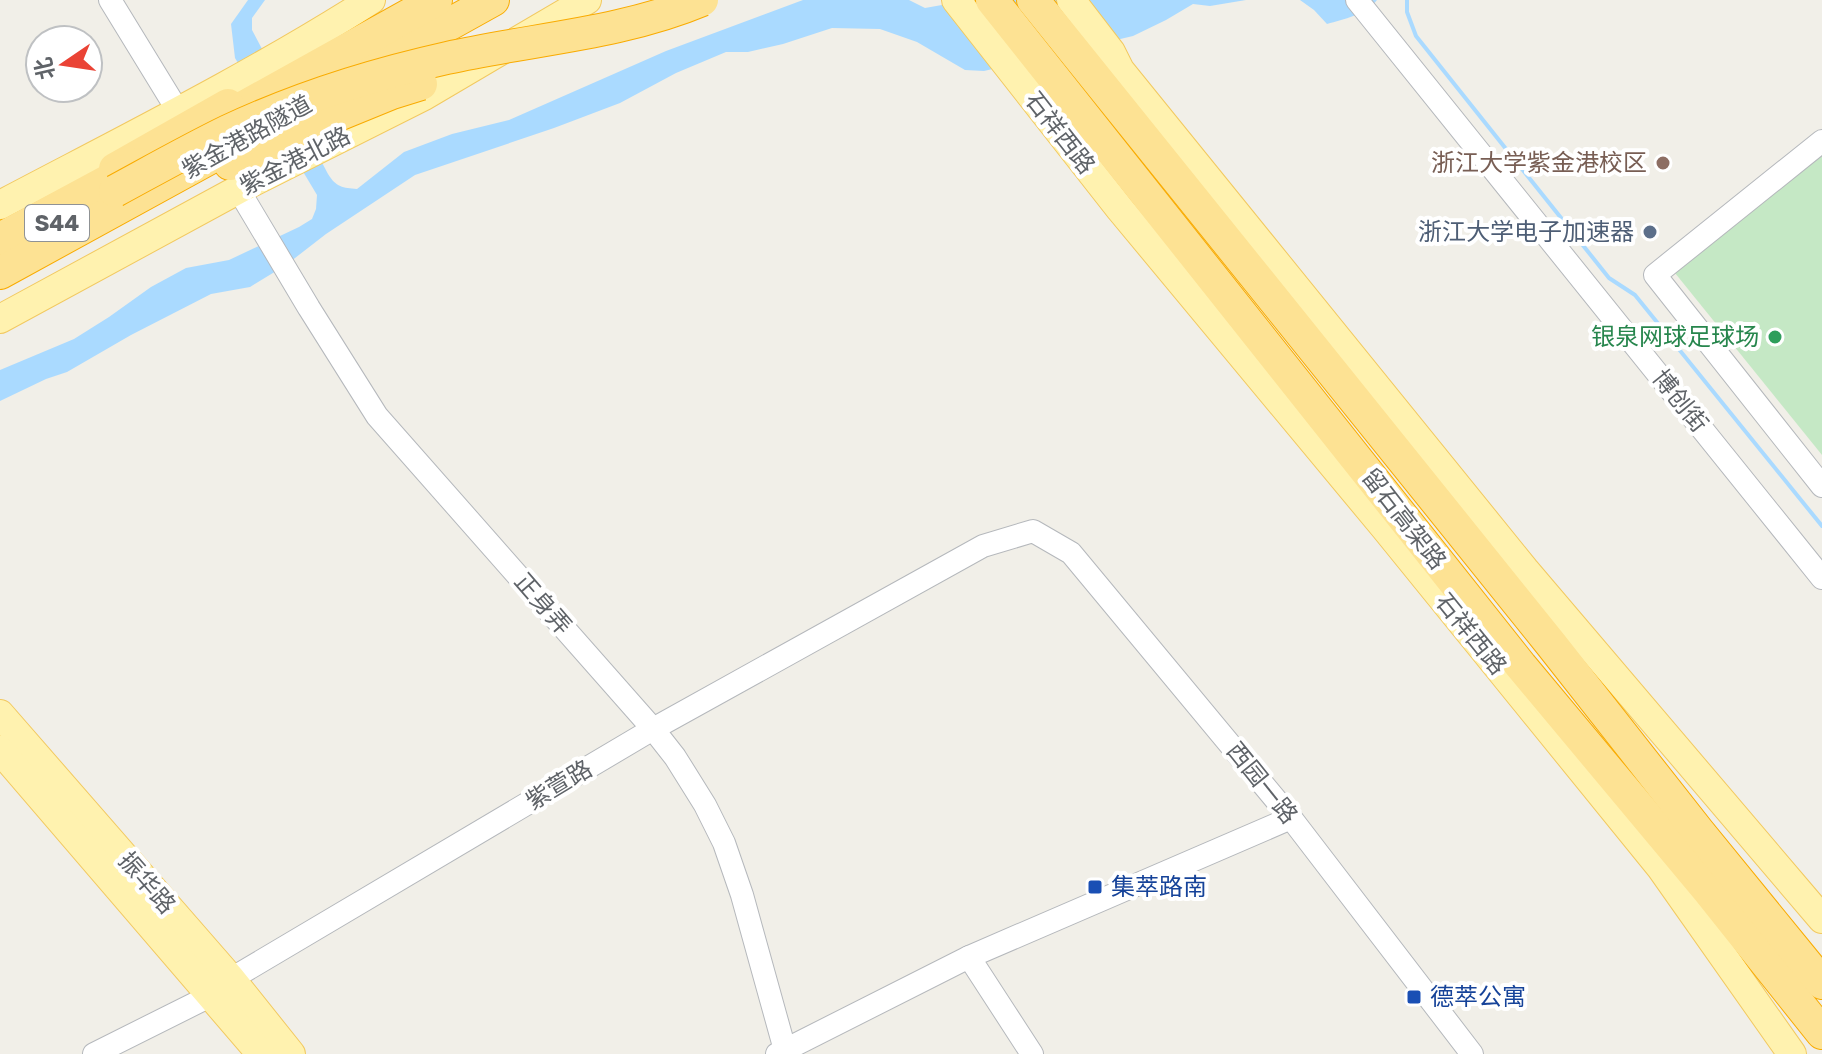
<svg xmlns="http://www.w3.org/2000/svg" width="1822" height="1054" font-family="Rubik,'Noto Sans SC',sans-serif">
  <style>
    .green { fill: #c5e8c5 }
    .water { fill: #aadaff }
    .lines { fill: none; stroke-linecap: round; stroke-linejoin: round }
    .stream { stroke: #aadaff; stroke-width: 4 }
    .minor-casing { stroke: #b5b8bc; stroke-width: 24 }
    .major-casing { stroke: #f2c960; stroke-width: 30 }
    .highway-casing { stroke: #f9ab00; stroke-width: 34 }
    .minor { stroke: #fff; stroke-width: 22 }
    .major { stroke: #fff2af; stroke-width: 28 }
    .highway { stroke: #fde293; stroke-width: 32 }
    .highway-bridge-casing { stroke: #f9ab00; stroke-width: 34; stroke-linecap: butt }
    .highway-bridge { stroke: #fde293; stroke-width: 32 }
    .education-dot { fill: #8d6e63; stroke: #fff; stroke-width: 3 }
    .service-dot { fill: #5c6f8a; stroke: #fff; stroke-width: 3 }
    .leisure-dot { fill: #2e9e5b; stroke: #fff; stroke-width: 3 }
    .transit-dot { fill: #1a4fb4; stroke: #fff; stroke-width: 3 }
    .labels { text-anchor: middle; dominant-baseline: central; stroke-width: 8; stroke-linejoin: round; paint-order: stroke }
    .shield { fill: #fff; stroke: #8f9295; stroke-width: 2 }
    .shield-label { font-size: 22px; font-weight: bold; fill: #5f6368 }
    .street-label { font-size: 24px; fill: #5f6368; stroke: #fff }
    .education-label { font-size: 24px; fill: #785e54; stroke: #fff; text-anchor: end }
    .service-label { font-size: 24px; fill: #4e5e75; stroke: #fff; text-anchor: end }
    .leisure-label { font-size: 24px; fill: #27864d; stroke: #fff; text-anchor: end }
    .transit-label { font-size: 24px; fill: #164399; stroke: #fff; text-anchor: start }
  </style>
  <rect width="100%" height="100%" fill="#f1efe8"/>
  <path class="green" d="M1822,154V455L1675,273Z"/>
  <g class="water">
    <path d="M248,0H265L252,18V30L328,174C336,187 343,188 357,189L404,152L452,134L509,120L666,51L803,0H909L925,8L970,0H1246L1210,6L1193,4L1166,20L1133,36L984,71L965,70L917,42L880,29L832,28L783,44L748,52H726L676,73L620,103L554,128L415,175L326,234L286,265L250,287L211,294L131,335L67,372L46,379L0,401V370L74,339L109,317L151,287L186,268L229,260L299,227L312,219L316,209L317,195L235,58L231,24Z"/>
    <path d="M1300,0H1377C1365,15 1344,19 1327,24L1314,10Z"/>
  </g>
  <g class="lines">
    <path class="stream" d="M1407,0V12L1416,36L1609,278L1635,295L1822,526"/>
    <g class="minor-casing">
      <g id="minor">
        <path d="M110,0L178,111"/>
        <path d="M1357,0L1822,578"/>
        <path d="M1822,141L1655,275L1822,486"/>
        <path d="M238,189L309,308L377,416L653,729L675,757L705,805L724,843L742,895L785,1050"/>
        <path d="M969,957L1032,1054"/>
        <path d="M94,1054L212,995L231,979L653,729L983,546L1033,531L1071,553L1291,818L1472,1054"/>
        <path d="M777,1054L969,957L1291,818"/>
      </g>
    </g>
    <g class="major-casing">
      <g id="major">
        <path d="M956,0L1120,209L1385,528L1661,868L1792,1054"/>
        <path d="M1071,0L1111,52L1120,70L1525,570L1822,919"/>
        <path d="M0,205C125,139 252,76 371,0"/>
        <path d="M0,319L243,187L424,96L587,0"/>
        <path d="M0,714L231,979L291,1054"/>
        <path d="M0,750L261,1054"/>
      </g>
    </g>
    <g class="highway-casing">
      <g id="highway">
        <path d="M992,0L1521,666L1708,890L1822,1033"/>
        <path d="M1033,0L1551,644L1698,831L1822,983"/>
        <path d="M360,74L493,0"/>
        <path d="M215,123L436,0"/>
        <path d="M230,164L294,133"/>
        <path d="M115,169L228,105"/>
        <path d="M0,239L139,164"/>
        <path d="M0,273L250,136"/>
      </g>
    </g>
    <use href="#minor" class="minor"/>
    <use href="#major" class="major"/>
    <use href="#highway" class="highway"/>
    <g class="highway-bridge-casing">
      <g id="highway-bridge">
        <path d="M294,133L392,93L421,84"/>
        <path d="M115,191C152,171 189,150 228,131C298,98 371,75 447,58C532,39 621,34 702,0"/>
      </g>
    </g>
    <use href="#highway-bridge" class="highway-bridge"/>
  </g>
  <circle class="education-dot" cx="1663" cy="163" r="8"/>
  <circle class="service-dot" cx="1650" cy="232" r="8"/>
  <circle class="leisure-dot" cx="1775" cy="337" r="8"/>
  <g class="transit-dot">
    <rect x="1087" y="879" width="16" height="16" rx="4"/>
    <rect x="1406" y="989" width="16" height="16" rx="4"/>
  </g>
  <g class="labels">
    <rect class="shield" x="25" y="205" width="64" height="36" rx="6"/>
    <g class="shield-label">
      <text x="57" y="223">S44</text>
    </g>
    <g class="street-label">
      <text transform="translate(1060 133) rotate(52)">石祥西路</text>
      <text transform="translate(247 137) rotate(-29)">紫金港路隧道</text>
      <text transform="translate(295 161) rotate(-27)">紫金港北路</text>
      <text transform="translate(1680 401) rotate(51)">博创街</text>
      <text transform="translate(1404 519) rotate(52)">留石高架路</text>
      <text transform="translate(543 604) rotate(49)">正身弄</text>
      <text transform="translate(1471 634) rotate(51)">石祥西路</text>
      <text transform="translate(1262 783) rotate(51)">西园一路</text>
      <text transform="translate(559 785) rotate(-31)">紫萱路</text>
      <text transform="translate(147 883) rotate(49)">振华路</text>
    </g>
    <g class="education-label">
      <text x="1647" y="163">浙江大学紫金港校区</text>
    </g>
    <g class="service-label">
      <text x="1634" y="232">浙江大学电子加速器</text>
    </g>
    <g class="leisure-label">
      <text x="1759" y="337">银泉网球足球场</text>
    </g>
    <g class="transit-label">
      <text x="1111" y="887">集萃路南</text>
      <text x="1430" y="997">德萃公寓</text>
    </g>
  </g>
  <g transform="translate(64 64) rotate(257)"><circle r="38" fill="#ffffff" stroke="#bfc1c3" stroke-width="2"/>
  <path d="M0-6L14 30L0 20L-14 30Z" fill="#ea4335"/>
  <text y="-12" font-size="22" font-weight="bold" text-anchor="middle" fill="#5f6368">北</text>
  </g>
</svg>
